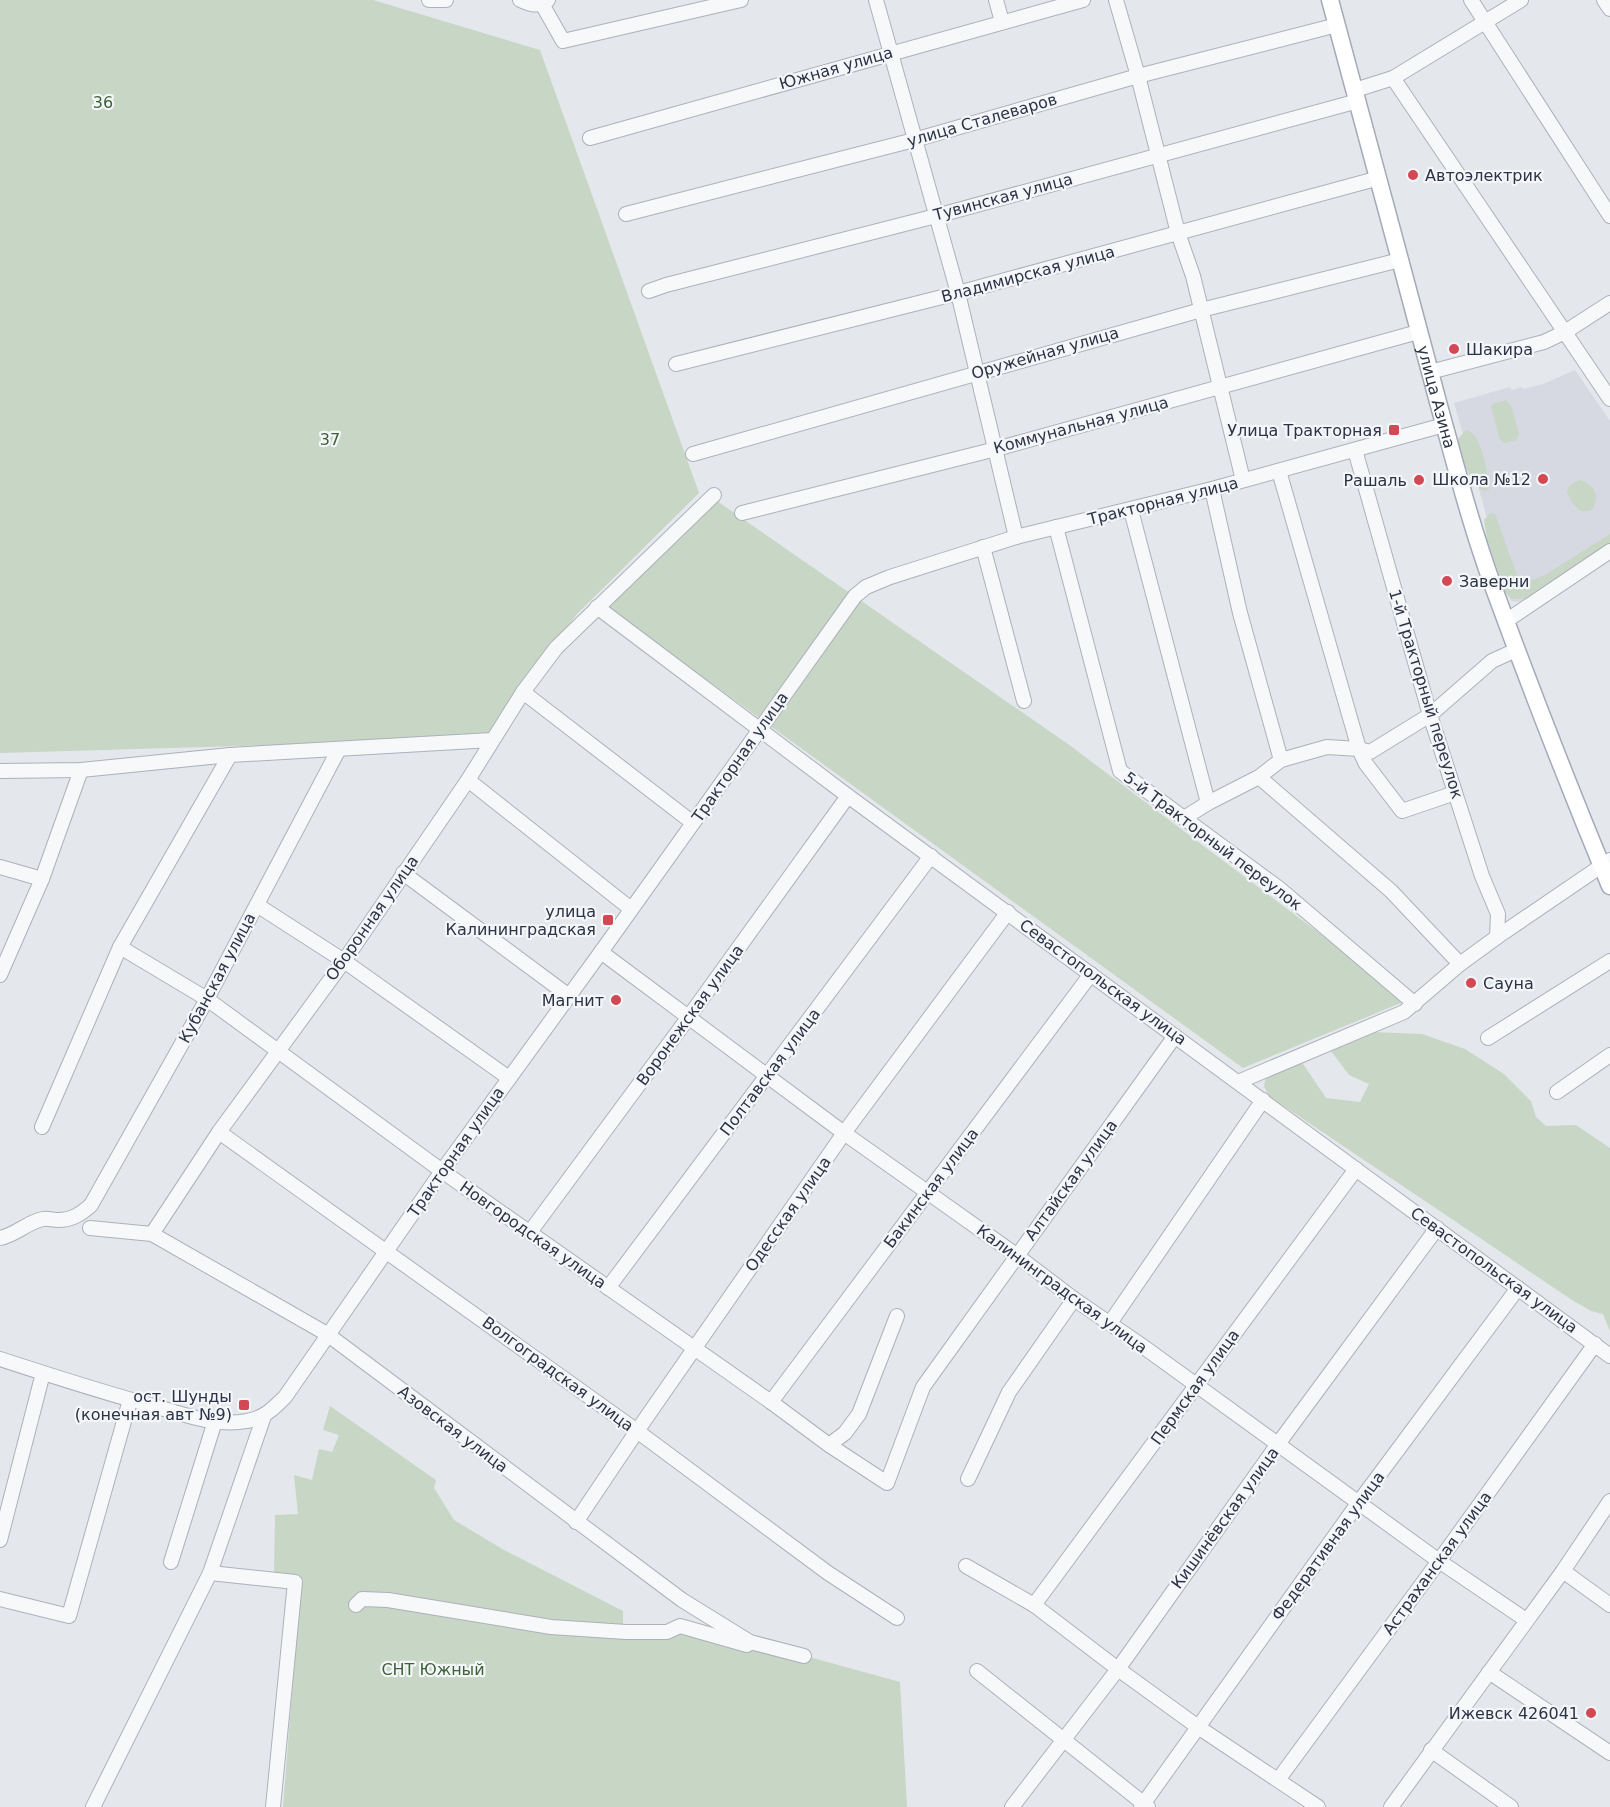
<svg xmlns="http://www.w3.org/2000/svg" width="1610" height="1807" font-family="'DejaVu Sans',sans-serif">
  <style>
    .built { fill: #d6d9e1 }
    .green { fill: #c8d6c5 }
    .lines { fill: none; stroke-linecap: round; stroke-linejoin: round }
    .minor-casing { stroke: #acb1ba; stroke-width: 16 }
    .major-casing { stroke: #a3aab8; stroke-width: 19 }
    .minor { stroke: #f7f8fa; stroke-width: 14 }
    .major { stroke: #fff; stroke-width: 16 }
    .poi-dot { fill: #d24854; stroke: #f4f6f9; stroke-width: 2 }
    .labels { text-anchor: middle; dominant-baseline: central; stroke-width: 4.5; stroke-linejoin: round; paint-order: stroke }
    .street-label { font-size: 16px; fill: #2b3345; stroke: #f4f6f9 }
    .park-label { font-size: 16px; fill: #3d6138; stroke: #f4f6f9 }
    .poi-label { font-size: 16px; fill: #2b3345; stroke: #f4f6f9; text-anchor: end }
  </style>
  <rect width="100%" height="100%" fill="#e4e7ec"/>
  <path class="built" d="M1575,370L1610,421V536L1525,600L1518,602L1511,601L1454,403L1510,387L1511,390L1522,387L1523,389L1543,384Z"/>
  <g class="green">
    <path d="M0,0H373L540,50L699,493L577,614L484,739L0,753Z"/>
    <path d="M1506,400L1511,405L1519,434L1516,440L1505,443L1500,440L1491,407L1493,404Z"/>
    <path d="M1466,430C1482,433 1486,470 1490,484L1489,489L1485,491C1469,486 1461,454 1458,439Z"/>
    <path d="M1579,480C1595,483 1602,500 1590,511H1580L1572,502L1567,492L1569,486Z"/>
    <path d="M717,501L1068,744L1408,1000L1243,1068L606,607Z"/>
    <path d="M1490,513L1495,514L1517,575L1525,579L1532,580L1545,575L1610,534V548L1529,599H1511L1505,592L1487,539L1484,520Z"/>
    <path d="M1371,1032L1422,1034L1465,1049L1504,1074L1531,1101L1536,1117L1546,1126L1576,1125L1610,1148V1331L1603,1314L1591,1311L1572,1300L1269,1096L1264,1086L1266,1077L1299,1058L1326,1098L1360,1102L1369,1084L1349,1075L1331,1051L1343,1042Z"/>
    <path d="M330,1406L436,1480L434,1488L454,1520L504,1550L623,1611V1629L697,1626L900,1682L907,1807H283L300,1592L274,1575L275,1515L298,1514L294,1475L312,1480L319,1449L332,1452L339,1435L323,1430Z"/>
  </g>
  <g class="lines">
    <g class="minor-casing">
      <g id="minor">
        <path d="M429,0H446"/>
        <path d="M520,0C531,5 537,7 548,0"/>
        <path d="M876,0L958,293L1016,537"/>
        <path d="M996,0L1002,22"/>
        <path d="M1116,0L1138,76L1178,233L1193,276L1243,480"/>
        <path d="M1471,0L1610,216"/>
        <path d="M1604,0L1610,9"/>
        <path d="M542,4L563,41L741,0"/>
        <path d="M1393,78L1610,399"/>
        <path d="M1355,90L1393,78L1521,0"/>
        <path d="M590,138L1083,0"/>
        <path d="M626,214L914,140L1138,76L1337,25"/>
        <path d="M649,291L666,285L936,216L1358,101"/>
        <path d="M676,364L958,293L1379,178"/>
        <path d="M1430,372L1544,342L1565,332L1610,303"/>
        <path d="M1355,450L1430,715L1482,876L1498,914L1497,937"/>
        <path d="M693,454L1201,310L1400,260"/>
        <path d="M1279,471L1359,749L1366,764L1402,811L1455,793"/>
        <path d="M1212,489L1240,613L1281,760"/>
        <path d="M1131,510L1208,803"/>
        <path d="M742,513L996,449L1418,332"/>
        <path d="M1056,527L1120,771L1280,889L1415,1004"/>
        <path d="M983,547L1024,701"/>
        <path d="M597,607L848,796L1610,1356"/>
        <path d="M1506,621L1610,551"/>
        <path d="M523,692L693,823"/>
        <path d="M0,771L81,770L230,755L492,740"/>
        <path d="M1259,777L1391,891L1460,964"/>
        <path d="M468,780L631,909"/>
        <path d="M1184,818L1208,803L1259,777L1281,760L1327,747L1359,749L1370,752L1430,715L1492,661L1516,650"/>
        <path d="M0,867L42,879"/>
        <path d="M403,873L569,996"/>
        <path d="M257,905L344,961L509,1078"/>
        <path d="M120,947L207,999L442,1171L771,1402L829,1445L887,1483L923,1387L1175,1036"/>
        <path d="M601,952L844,1133L1016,1255L1074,1299L1141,1345L1439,1561L1526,1620"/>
        <path d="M0,975L42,879L81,770"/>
        <path d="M1488,1038L1610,961"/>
        <path d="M1238,1082L1404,1012L1460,964L1497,937L1610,860"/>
        <path d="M1557,1092L1610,1055"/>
        <path d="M42,1127L120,947L230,755"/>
        <path d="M219,1132L637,1431L828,1573L897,1618"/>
        <path d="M90,1228L152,1234L327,1334L682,1600L750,1642L804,1656"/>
        <path d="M530,1232L688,1018L848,796"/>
        <path d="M152,1234L219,1132L344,961L468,780L523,692L556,648L714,495"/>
        <path d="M0,1238C16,1235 27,1222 43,1219C48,1218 53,1220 58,1220C72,1220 81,1214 91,1205L207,999L339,749"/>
        <path d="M608,1288L931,856"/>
        <path d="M1110,1323L1263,1100"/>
        <path d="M0,1359C52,1376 105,1393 157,1407C186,1415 217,1427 247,1421C264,1418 273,1409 285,1397L442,1171L601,952L855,596L866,587L890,577L1016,537L1212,489L1444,425"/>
        <path d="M771,1402L1091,974"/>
        <path d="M829,1445L845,1433L859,1414L897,1316"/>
        <path d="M968,1479L1009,1392L1074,1299"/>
        <path d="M576,1522L637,1431L844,1133L1008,912"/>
        <path d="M0,1540L43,1373"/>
        <path d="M171,1562L215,1421"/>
        <path d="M966,1566L1034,1605L1118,1669L1198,1727L1318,1807"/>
        <path d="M1563,1571L1610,1605"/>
        <path d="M210,1573L295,1582L273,1807"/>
        <path d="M0,1599L69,1616L130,1400"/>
        <path d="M356,1605L362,1599L388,1600L551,1627L626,1632H667L680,1626L747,1645"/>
        <path d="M1034,1605L1356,1169"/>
        <path d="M977,1671L1148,1807"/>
        <path d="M1489,1672L1610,1753"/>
        <path d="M1431,1750L1511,1807"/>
        <path d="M1278,1780L1439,1561L1595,1344"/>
        <path d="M93,1807L210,1573L264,1416"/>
        <path d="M1012,1807L1118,1669L1278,1444L1437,1228"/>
        <path d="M1141,1807L1359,1502L1518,1288"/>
        <path d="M1391,1807L1563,1571L1610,1501"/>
      </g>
    </g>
    <g class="major-casing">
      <g id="major">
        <path id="s1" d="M1330,0C1367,134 1402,268 1438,402C1455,463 1471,526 1493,586C1530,687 1569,787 1610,886"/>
      </g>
    </g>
    <use href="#minor" class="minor"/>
    <use href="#major" class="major"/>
  </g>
  <g class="poi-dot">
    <circle cx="1413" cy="175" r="6"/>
    <circle cx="1454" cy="349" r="6"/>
    <rect x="1388" y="424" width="12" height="12" rx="3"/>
    <circle cx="1543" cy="479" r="6"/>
    <circle cx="1419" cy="480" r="6"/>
    <circle cx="1447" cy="581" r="6"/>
    <rect x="602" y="914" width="12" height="12" rx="3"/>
    <circle cx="1471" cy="983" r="6"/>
    <circle cx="616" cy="1000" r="6"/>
    <rect x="238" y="1399" width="12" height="12" rx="3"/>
    <circle cx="1591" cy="1713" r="6"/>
  </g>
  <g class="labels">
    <g class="street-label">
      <text transform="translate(836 68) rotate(-16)">Южная улица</text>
      <text transform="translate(982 120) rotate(-16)">улица Сталеваров</text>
      <text transform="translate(1003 197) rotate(-15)">Тувинская улица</text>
      <text transform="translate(1028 274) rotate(-15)">Владимирская улица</text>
      <text transform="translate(1045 353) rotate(-16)">Оружейная улица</text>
      <text stroke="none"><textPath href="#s1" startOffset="411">улица Азина</textPath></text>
      <text transform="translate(1081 425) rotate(-15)">Коммунальная улица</text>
      <text transform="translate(1163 501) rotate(-14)">Тракторная улица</text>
      <text transform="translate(1426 694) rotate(73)">1-й Тракторный переулок</text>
      <text transform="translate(740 757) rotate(-55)">Тракторная улица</text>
      <text transform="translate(1213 841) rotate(37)">5-й Тракторный переулок</text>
      <text transform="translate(372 918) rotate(-55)">Оборонная улица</text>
      <text transform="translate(217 978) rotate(-62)">Кубанская улица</text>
      <text transform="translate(1103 982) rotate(36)">Севастопольская улица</text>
      <text transform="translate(690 1015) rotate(-54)">Воронежская улица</text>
      <text transform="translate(770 1072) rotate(-53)">Полтавская улица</text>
      <text transform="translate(456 1152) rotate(-55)">Тракторная улица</text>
      <text transform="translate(1071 1180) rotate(-54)">Алтайская улица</text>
      <text transform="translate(931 1188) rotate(-53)">Бакинская улица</text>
      <text transform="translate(788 1214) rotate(-55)">Одесская улица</text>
      <text transform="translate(533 1235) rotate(35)">Новгородская улица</text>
      <text transform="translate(1494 1270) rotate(36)">Севастопольская улица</text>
      <text transform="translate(1062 1289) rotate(36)">Калининградская улица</text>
      <text transform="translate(558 1374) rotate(36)">Волгоградская улица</text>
      <text transform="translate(1195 1387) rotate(-54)">Пермская улица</text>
      <text transform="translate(453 1429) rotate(37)">Азовская улица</text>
      <text transform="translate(1225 1518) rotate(-54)">Кишинёвская улица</text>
      <text transform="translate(1328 1546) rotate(-54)">Федеративная улица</text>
      <text transform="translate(1437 1563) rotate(-54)">Астраханская улица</text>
    </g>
    <g class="park-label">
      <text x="103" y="102">36</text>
      <text x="330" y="439">37</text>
      <text x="433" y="1669">СНТ Южный</text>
    </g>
    <g class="poi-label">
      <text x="1425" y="175" text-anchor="start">Автоэлектрик</text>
      <text x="1466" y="349" text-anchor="start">Шакира</text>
      <text x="1382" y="430">Улица Тракторная</text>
      <text x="1531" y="479">Школа №12</text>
      <text x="1407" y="480">Рашаль</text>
      <text x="1459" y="581" text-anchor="start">Заверни</text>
      <text x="596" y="911">улица<tspan x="596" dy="18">Калининградская</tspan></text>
      <text x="1483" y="983" text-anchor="start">Сауна</text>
      <text x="604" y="1000">Магнит</text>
      <text x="232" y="1396">ост. Шунды<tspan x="232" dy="18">(конечная авт №9)</tspan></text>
      <text x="1579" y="1713">Ижевск 426041</text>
    </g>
  </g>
</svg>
